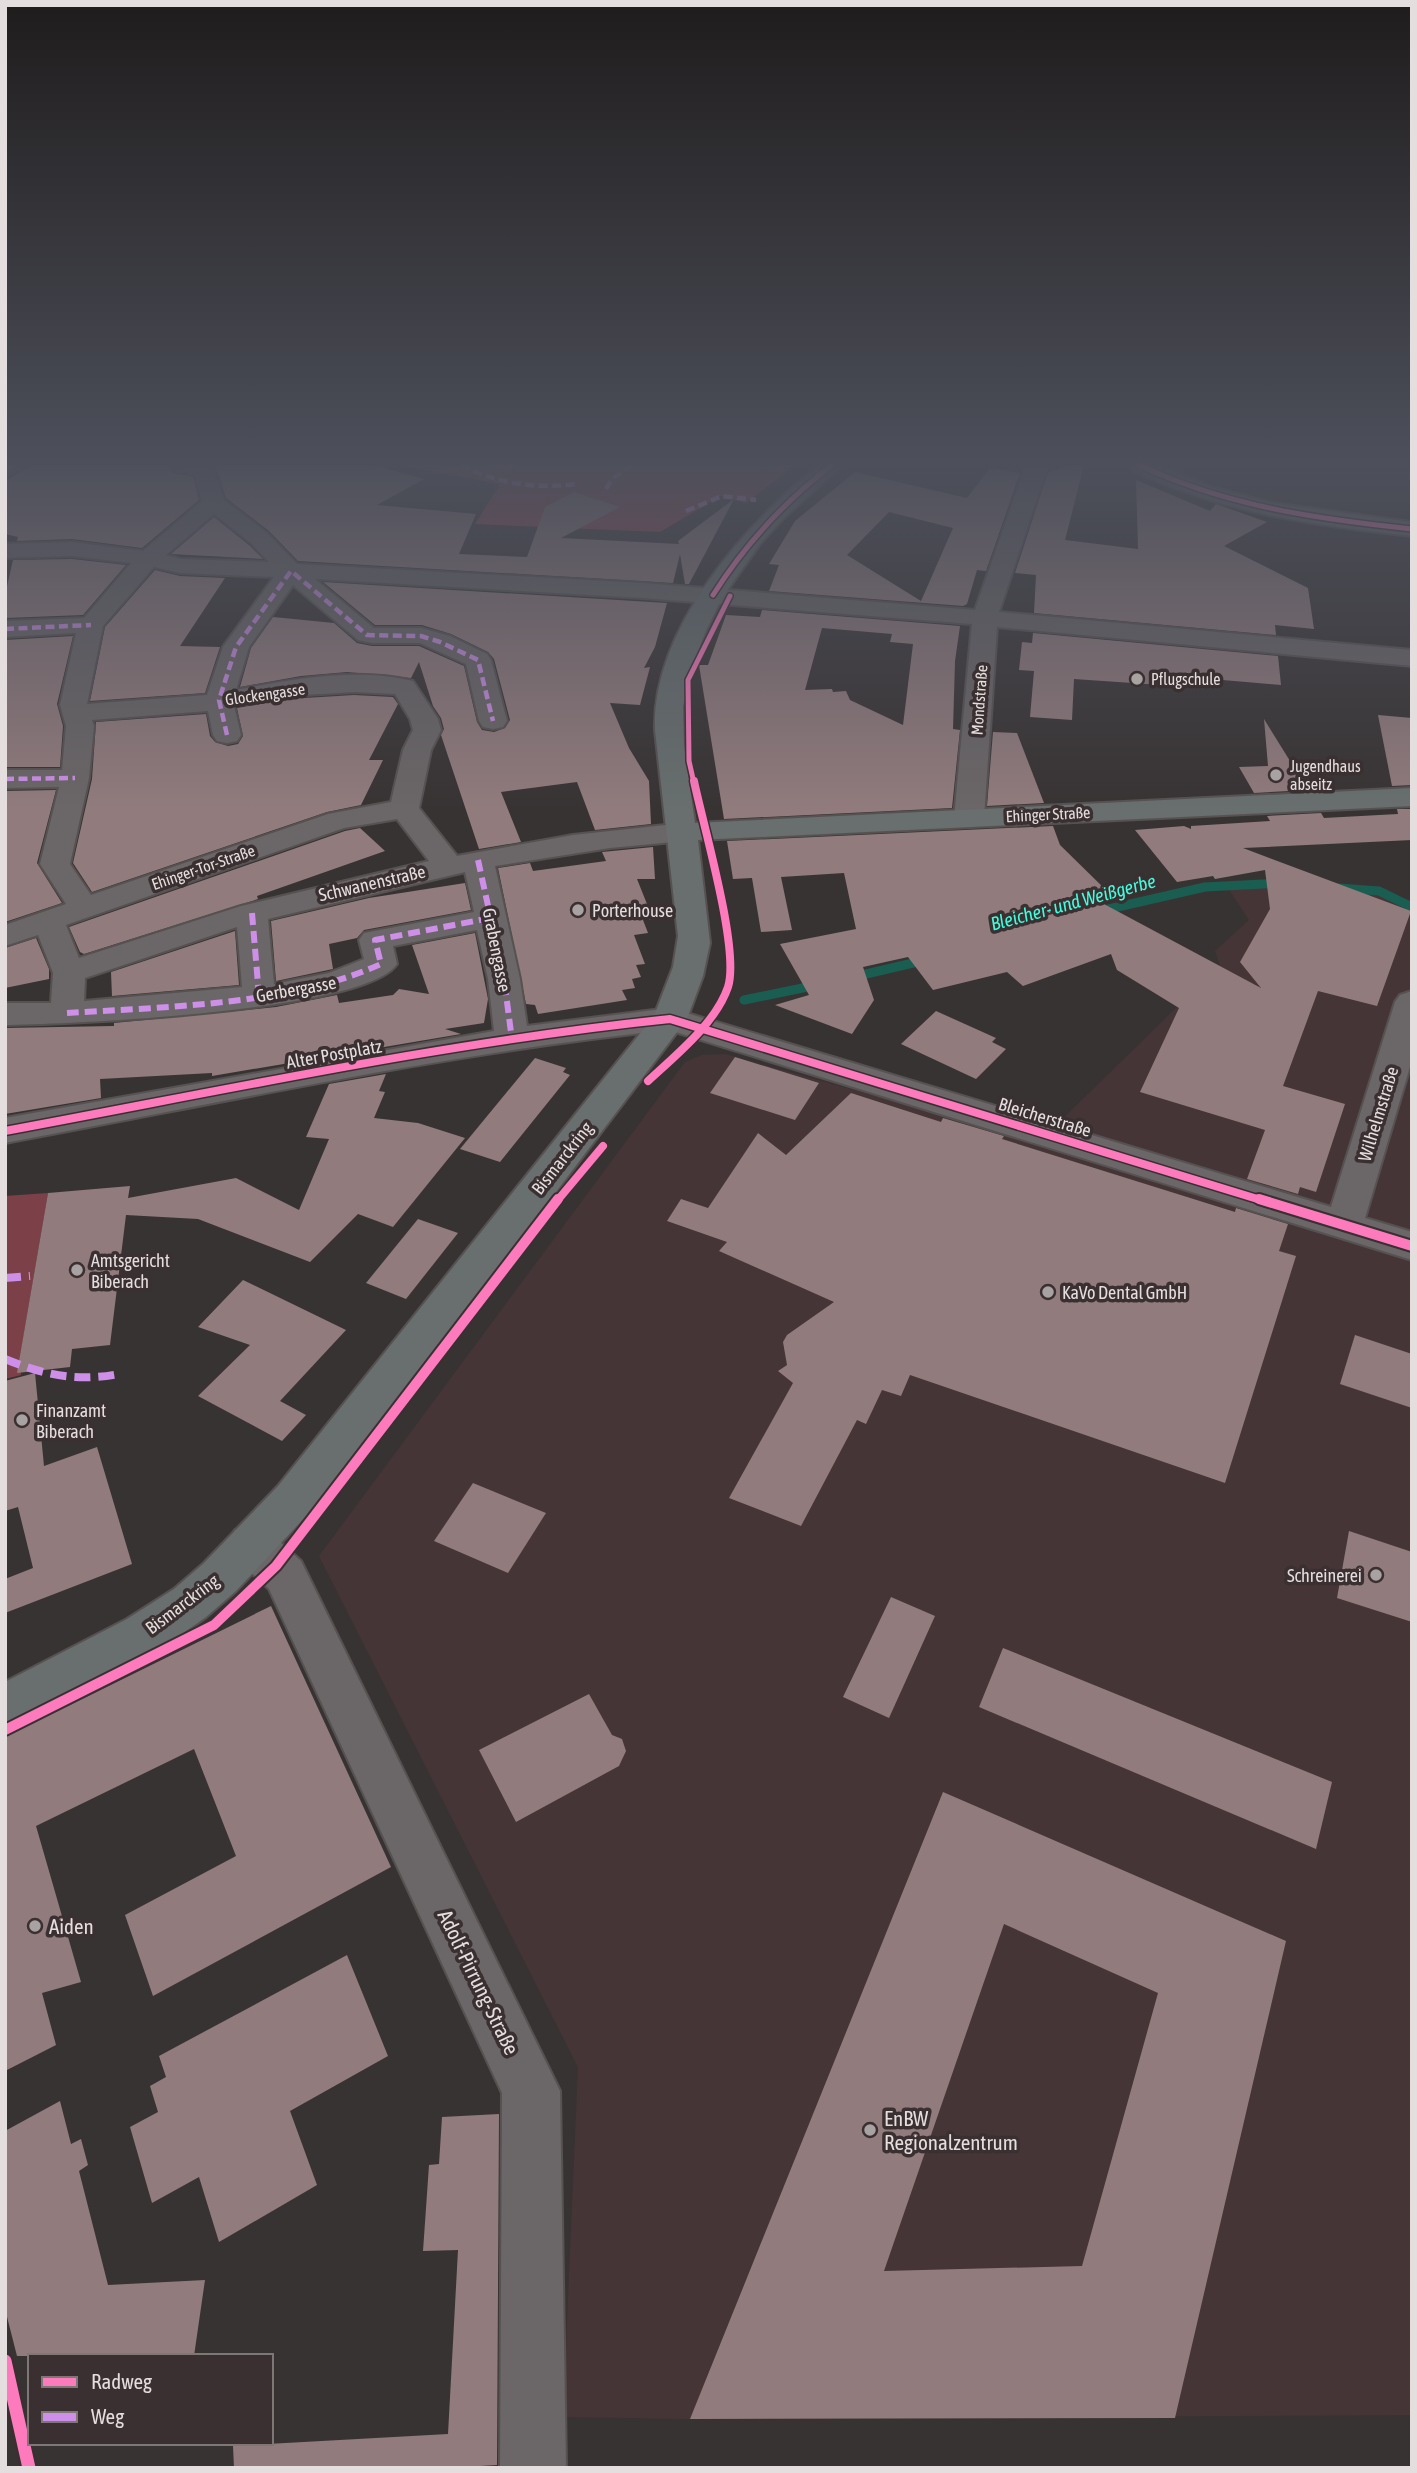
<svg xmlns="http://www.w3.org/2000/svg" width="1417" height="2473" font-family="'Asap Condensed',sans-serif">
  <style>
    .built { fill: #463536 }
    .green { fill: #7c4049 }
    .forest { fill: #944350 }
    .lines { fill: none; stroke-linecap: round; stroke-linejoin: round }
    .stream { stroke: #1a5e52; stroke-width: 9 }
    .building { fill: #917b7d; fill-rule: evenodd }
    .minor-casing { stroke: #575252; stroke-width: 4 }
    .major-casing { stroke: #575252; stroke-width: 4 }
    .minor { fill: #6b6667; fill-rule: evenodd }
    .major { fill: #686f6e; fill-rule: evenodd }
    .quiet-far2 { stroke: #ce8fe9; stroke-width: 4.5; stroke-dasharray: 9 4.5; stroke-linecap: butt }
    .quiet-far1 { stroke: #ce8fe9; stroke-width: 6; stroke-dasharray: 12 6; stroke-linecap: butt }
    .quiet { stroke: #ce8fe9; stroke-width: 8; stroke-dasharray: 16 8; stroke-linecap: butt }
    .cycleway-far3-casing { stroke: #3b3031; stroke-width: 8 }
    .cycleway-far2-casing { stroke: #3b3031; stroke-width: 11 }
    .cycleway-far1-casing { stroke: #3b3031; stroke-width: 14 }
    .cycleway-casing { stroke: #3b3031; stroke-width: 18 }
    .cycleway-far3 { stroke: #fd7abc; stroke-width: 5 }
    .cycleway-far2 { stroke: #fd7abc; stroke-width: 8 }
    .cycleway-far1 { stroke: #fd7abc; stroke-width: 10 }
    .cycleway { stroke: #fd7abc; stroke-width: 13 }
    .poi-dot { fill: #a8a2a2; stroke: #3b3031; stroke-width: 2.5 }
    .labels { text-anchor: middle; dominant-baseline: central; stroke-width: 7; stroke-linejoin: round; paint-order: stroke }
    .far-poi-label { font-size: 16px; fill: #e5dede; stroke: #3b3031; text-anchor: start }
    .far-street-label { font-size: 16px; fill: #e5dede; stroke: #3b3031 }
    .street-label { font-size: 18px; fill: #e5dede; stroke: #3b3031 }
    .poi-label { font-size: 18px; fill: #e5dede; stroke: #3b3031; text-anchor: start }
    .water-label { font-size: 19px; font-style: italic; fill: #3ffede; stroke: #3b3031 }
    .near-poi-label { font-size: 21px; fill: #e5dede; stroke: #3b3031; text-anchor: start }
    .near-street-label { font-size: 21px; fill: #e5dede; stroke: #3b3031 }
  </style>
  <rect width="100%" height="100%" fill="#383333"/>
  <path class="built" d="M1279,883L1379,891L1412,901V2415L690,2419L563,2417L578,2067L319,1556L685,1062L702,1055L725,1054L1039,1142L1220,965L1215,951L1249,920L1228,888Z"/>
  <path class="green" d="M48,1193L20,1357L21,1375L5,1379V1196Z"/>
  <path class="forest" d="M401,465H795L746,503L721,496L660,532L475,524L500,484Z"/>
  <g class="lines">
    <g class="stream">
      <path d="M1338,888L1379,891L1412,907"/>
      <path d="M1100,911L1205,887L1280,883"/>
      <path d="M853,977L926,960"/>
      <path d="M744,1000L817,985"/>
    </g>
  </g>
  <g class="building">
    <path d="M33,465H168L173,473L193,477L199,500L142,548L72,539L17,541L18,537L5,534V481Z"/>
    <path d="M215,465H374L424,479L377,505L476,514L459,554L527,557L545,507L574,492L620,507L561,538L679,544L678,541L734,499L689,584H685L680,554L673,583L298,561L269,531L226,498Z"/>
    <path d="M1070,465H1084L1065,540L1138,549L1136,480L1210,511L1216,504L1267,522L1224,546L1308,588L1314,629L1275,625L1276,635L1034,613L1036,575L1015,573L1048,472Z"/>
    <path d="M990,468L1020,473L986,571L977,570L967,604L963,606L769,591L779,565L769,564L795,521L855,472L967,498ZM889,512L953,528L921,601L847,555Z"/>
    <path d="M214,517L249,545L263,559L171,554Z"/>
    <path d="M72,559L126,565L83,615L5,618V595L13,560Z"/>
    <path d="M155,570L180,576L225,578L180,646L220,647L205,693L90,701L105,627Z"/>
    <path d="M323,582L667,603L655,647L644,668L650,667L640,705L610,703L629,748L649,781L651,824L595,830L577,782L501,792L521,842L479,849L441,735L444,729L441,718L433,706L419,662L411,678L347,672L301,676L240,687L251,648L273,617L334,623L357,643L372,646H419L464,666L477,722L482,730L494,732L505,728L510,720L494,659L488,652L451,634L422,625H375Z"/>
    <path d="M762,610L960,626L955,661L953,729L960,730L952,808L724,819L699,665H708L726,615L760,617ZM822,628L892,634L890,642L913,644L903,725L850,700L846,691L833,692L832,689L805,690Z"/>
    <path d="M1033,633L1278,656L1281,685L1176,676V686L1074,679L1072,720L1030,717L1034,671L1019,670L1022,642L1032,643Z"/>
    <path d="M73,636L57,704L63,726L60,767H5V640Z"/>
    <path d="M354,695L393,697L398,704L369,760H383L361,805L327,812L92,892L73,863L92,779L96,722L206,714L210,736L215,742L228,746L238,744L243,736L237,708L288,699Z"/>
    <path d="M1378,715L1412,718V785L1392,786Z"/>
    <path d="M1264,719L1308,790L1254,793L1239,767L1268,766Z"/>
    <path d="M993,732L1017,733L1044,803L987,806Z"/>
    <path d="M56,790L37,863L62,903L5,922V791Z"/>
    <path d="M1397,809H1412V840L1243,848L1411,911L1377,1006L1318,991L1283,1086L1345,1104L1316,1192L1300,1187L1298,1194L1247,1179L1265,1130L1140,1092L1179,1008L1117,970L1111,954L1023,986L1007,972L933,990L908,957L863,967L874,1000L852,1034L775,1005L809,995L780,944L856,929L844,873L781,877L792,930L761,932L752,878L733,879L727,841L1053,826L1060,845L1109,893L1089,896L1261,988L1240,962L1270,909L1265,870L1215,879L1213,876L1177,882L1135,830L1184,826L1191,829V826L1270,821L1267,816L1321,813L1324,818L1398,814Z"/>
    <path d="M360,828L385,851L257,896L258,899L84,954L80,952L69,927L345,831Z"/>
    <path d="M653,847L655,879H637L653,919L643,920L648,933L634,935L645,964L636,965L641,977L632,979L635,988L622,990L627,1000L538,1014L535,1005L526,1004L498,868L530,863L533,871L606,861L602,852Z"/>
    <path d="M465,883L471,910L364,930L357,938L329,944L333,969L276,981L271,921L369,898Z"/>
    <path d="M235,931L239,985L112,996L111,972Z"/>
    <path d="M475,933L488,999L484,1023L445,1029L461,1034L212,1076V1073L100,1079L101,1098L5,1114V1028L114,1026V1023L276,1007L337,995L339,1003L393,995L399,989L429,994L412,945Z"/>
    <path d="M36,938L49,969V979L5,988V948Z"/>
    <path d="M936,1011L996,1038L992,1042L1006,1049L976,1079L901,1044Z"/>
    <path d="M735,1057L819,1083L795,1120L710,1093Z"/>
    <path d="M535,1058L566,1068L563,1072L570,1075L500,1162L460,1149Z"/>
    <path d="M386,1074L379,1091L385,1092L374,1118L418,1123L465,1138L393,1227L358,1214L310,1262L198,1219L126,1215L110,1345L72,1349L70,1367L17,1373L48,1193L130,1186L128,1198L236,1178L299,1210L329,1139L306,1137L329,1084Z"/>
    <path d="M851,1093L941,1122L943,1118L1004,1136L1002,1139L1235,1212L1236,1208L1288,1224L1279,1251L1296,1256L1225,1483L910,1375L901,1396L882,1390L866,1424L857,1420L801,1526L729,1498L793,1383L778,1371L787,1365L783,1342L787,1335L834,1302L719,1251L727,1242L667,1221L681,1199L708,1208L758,1133L786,1155Z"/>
    <path d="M418,1219L458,1233L406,1299L366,1283Z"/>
    <path d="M243,1280L346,1330L280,1401L306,1415L282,1441L198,1396L250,1345L198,1327Z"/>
    <path d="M1355,1335L1412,1354V1408L1340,1384Z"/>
    <path d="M35,1373L44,1466L97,1447L132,1564L5,1613V1579L33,1568L18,1507L5,1511V1381Z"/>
    <path d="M473,1483L546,1513L508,1573L434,1541Z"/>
    <path d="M1349,1531L1412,1552V1622L1337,1598Z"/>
    <path d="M891,1597L935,1616L889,1718L843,1697Z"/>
    <path d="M271,1606L391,1867L153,1996L125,1915L236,1856L194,1749L36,1826L81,1982L42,1993L56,2045L5,2071V1737Z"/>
    <path d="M1003,1648L1332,1782L1316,1849L979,1707Z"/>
    <path d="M589,1694L612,1735L622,1739L626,1751L619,1766L516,1822L479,1750Z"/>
    <path d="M943,1792L1286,1941L1175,2418L690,2419ZM1004,1924L1158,1993L1082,2266L884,2271Z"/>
    <path d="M347,1955L388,2056L290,2111L317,2185L219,2242L199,2177L152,2203L130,2127L158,2112L150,2086L166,2077L159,2056Z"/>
    <path d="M60,2101L71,2144L81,2139L88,2165L79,2171L108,2285L205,2280L194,2356H17L5,2309V2131Z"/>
    <path d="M499,2114L497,2465L447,2468H234L233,2446L448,2434L458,2250L423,2251L429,2165L439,2164L442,2117Z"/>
  </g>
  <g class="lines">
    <g class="minor-casing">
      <g id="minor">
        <path d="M5,465H24L21,470L5,475Z"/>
        <path d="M171,465L213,466L224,500L267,533L297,564L643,583L975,610L1026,465H1048L999,612L1412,650V666L997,627L984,818L979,824L969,827L959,824L954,818L972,624L643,598L315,579L374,628H421L450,636L487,654L491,660L507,721L503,727L493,729L483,727L479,721L466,664L420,643H372L358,640L293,585L249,647L236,690C292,679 357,667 413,681L438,719L441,730L431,750L419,808L457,856L573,835L684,823L695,826L699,832L695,838L684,841L610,848L495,866L520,979L527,1026L670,1008L1331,1207L1395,1002L1400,995L1412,991V1060L1365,1218L1412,1232V1260L669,1030C446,1053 226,1102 5,1143V1118L494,1031L488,979L477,930L393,946L397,964C365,1012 70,1024 5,1025V1003H51L53,973L38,935L5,946V925L66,904L40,864L59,787L5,788V770H62L66,726L60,705L76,633L5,637V621L84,618L131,563L72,556L5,558V544L72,542L143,551L202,501L195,475L174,470ZM214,514L251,543L269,562L180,559L166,555ZM154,567L180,573L274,577L223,647L207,695L87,704L103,626ZM354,692L395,694L410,719L413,730L403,750L391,802L328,814L91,895L70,864L89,778L94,726L92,720L208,711L213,735L217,741L227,743L237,741L241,735L234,706L288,696ZM397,819L429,861L241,906L79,958L66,925L344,828ZM465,872L474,912L364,933L359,940L364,959L329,973L274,984L268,919ZM237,927L242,987L84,1001L85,978Z"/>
        <path d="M251,1525L267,1530L301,1561L560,2091L566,2468H500L502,2093L269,1589L235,1558L228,1544L235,1530Z"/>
      </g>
    </g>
    <g class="major-casing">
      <g id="major">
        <path d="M819,465H843L785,517L760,544L722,598L706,631L693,664L683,707L684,745L695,823L1412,788V806L698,840L710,943L703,976L687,1019L446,1337L310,1512L236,1591L206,1617L161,1649L5,1729V1682L127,1619L174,1589L204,1563L278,1486L654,1016L673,967L678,936L655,730C652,629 745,524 819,465Z"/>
        <path d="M1128,465H1156L1211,487L1272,503L1412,522V536C1315,526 1220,512 1131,470Z"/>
      </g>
    </g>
    <use href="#minor" class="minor"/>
    <use href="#major" class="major"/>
    <g class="quiet-far2">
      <path d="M461,465C498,484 535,489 576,484"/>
      <path d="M494,465H519"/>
      <path d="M5,469L13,465"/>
      <path d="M606,489L612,479L632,465"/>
      <path d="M686,511L722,496L756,500"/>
      <path d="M5,629L91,625"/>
      <path d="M227,735L219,700L236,647L291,571L367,635L421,636L440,642L478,660L493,721"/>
      <path d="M5,779L75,778"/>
    </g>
    <g class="quiet-far1">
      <path d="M478,860L504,979L512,1040"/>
      <path d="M252,913L259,996"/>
      <path d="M67,1013C165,1007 291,1005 381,964L375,940L491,918"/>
    </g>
    <g class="quiet">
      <path d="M5,1278L30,1276"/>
      <path d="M5,1359C44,1375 77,1382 119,1374"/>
    </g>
    <g class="cycleway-far3-casing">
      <g id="cycleway-far3">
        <path d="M1139,465C1226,506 1317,519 1412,529"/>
        <path d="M713,595C745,544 784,502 832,465"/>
        <path d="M694,783L689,761L688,680L730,596"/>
      </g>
    </g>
    <g class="cycleway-far2-casing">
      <g id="cycleway-far2">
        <path d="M648,1081C675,1056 716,1023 728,987C740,950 703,825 694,781"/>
        <path d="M5,1131C226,1090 447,1042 670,1019L1264,1201"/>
        <path d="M557,1201L603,1146"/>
      </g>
    </g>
    <g class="cycleway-far1-casing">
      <g id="cycleway-far1">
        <path d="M1259,1199L1412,1246"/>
        <path d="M5,1730L214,1625L276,1566L558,1199"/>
      </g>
    </g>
    <g class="cycleway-casing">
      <path id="cycleway" d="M5,2361L29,2468"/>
    </g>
    <use href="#cycleway-far3" class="cycleway-far3"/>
    <use href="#cycleway-far2" class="cycleway-far2"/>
    <use href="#cycleway-far1" class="cycleway-far1"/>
    <use href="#cycleway" class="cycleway"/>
  </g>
  <linearGradient id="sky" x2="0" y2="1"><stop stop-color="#1f1c1c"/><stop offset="0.57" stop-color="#4d505b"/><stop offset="1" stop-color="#4d505b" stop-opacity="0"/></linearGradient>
  <rect width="1417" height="811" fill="url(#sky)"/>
  <g class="poi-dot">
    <circle cx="1137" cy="679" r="7"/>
    <circle cx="1276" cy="775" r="7"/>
    <circle cx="578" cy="910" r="7"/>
    <circle cx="77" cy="1270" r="7"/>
    <circle cx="1048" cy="1292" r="7"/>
    <circle cx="22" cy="1420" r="7"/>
    <circle cx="1376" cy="1575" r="7"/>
    <circle cx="35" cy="1926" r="7"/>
    <circle cx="870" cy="2130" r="7"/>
  </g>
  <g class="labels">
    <g class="far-poi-label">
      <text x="1151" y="679">Pflugschule</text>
      <text x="1290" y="766">Jugendhaus<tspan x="1290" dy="18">abseitz</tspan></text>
    </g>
    <g class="far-street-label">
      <text transform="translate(265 694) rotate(-8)">Glockengasse</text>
      <text transform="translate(979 700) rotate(-86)">Mondstraße</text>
      <text transform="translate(1048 814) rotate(-3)">Ehinger Straße</text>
      <text transform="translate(203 867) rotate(-19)">Ehinger-Tor-Straße</text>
    </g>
    <g class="street-label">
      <text transform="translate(372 883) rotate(-13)">Schwanenstraße</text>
      <text transform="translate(497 950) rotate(79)">Grabengasse</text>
      <text transform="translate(296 989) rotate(-10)">Gerbergasse</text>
      <text transform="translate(334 1054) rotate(-10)">Alter Postplatz</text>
      <text transform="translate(1378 1114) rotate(-73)">Wilhelmstraße</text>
      <text transform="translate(1045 1117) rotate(17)">Bleicherstraße</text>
      <text transform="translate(562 1158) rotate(-52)">Bismarckring</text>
      <text transform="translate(182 1604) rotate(-37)">Bismarckring</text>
    </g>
    <g class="poi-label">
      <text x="592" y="910">Porterhouse</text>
      <text x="91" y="1260">Amtsgericht<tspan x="91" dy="21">Biberach</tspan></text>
      <text x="1062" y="1292">KaVo Dental GmbH</text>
      <text x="36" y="1410">Finanzamt<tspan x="36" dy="21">Biberach</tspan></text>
      <text x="1362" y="1575" text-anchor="end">Schreinerei</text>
    </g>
    <g class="water-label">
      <text transform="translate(1073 902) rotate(-15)">Bleicher- und Weißgerbe</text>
    </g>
    <g class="near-poi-label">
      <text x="49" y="1926">Aiden</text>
      <text x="884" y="2118">EnBW<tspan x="884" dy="24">Regionalzentrum</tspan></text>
    </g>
    <g class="near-street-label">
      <text transform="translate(479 1982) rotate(64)">Adolf-Pirrung-Straße</text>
    </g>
  </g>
  <rect width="1417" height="2473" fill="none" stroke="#e5dede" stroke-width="14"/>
  <rect x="28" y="2354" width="245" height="91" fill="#3b3031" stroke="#7f7676" stroke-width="2"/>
  <rect x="42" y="2377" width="35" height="10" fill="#fd7abc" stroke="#7f7676" stroke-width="2"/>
  <text x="91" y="2389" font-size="21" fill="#e5dede">Radweg</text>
  <rect x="42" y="2412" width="35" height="10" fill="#ce8fe9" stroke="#7f7676" stroke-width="2"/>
  <text x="91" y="2424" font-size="21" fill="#e5dede">Weg</text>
</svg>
